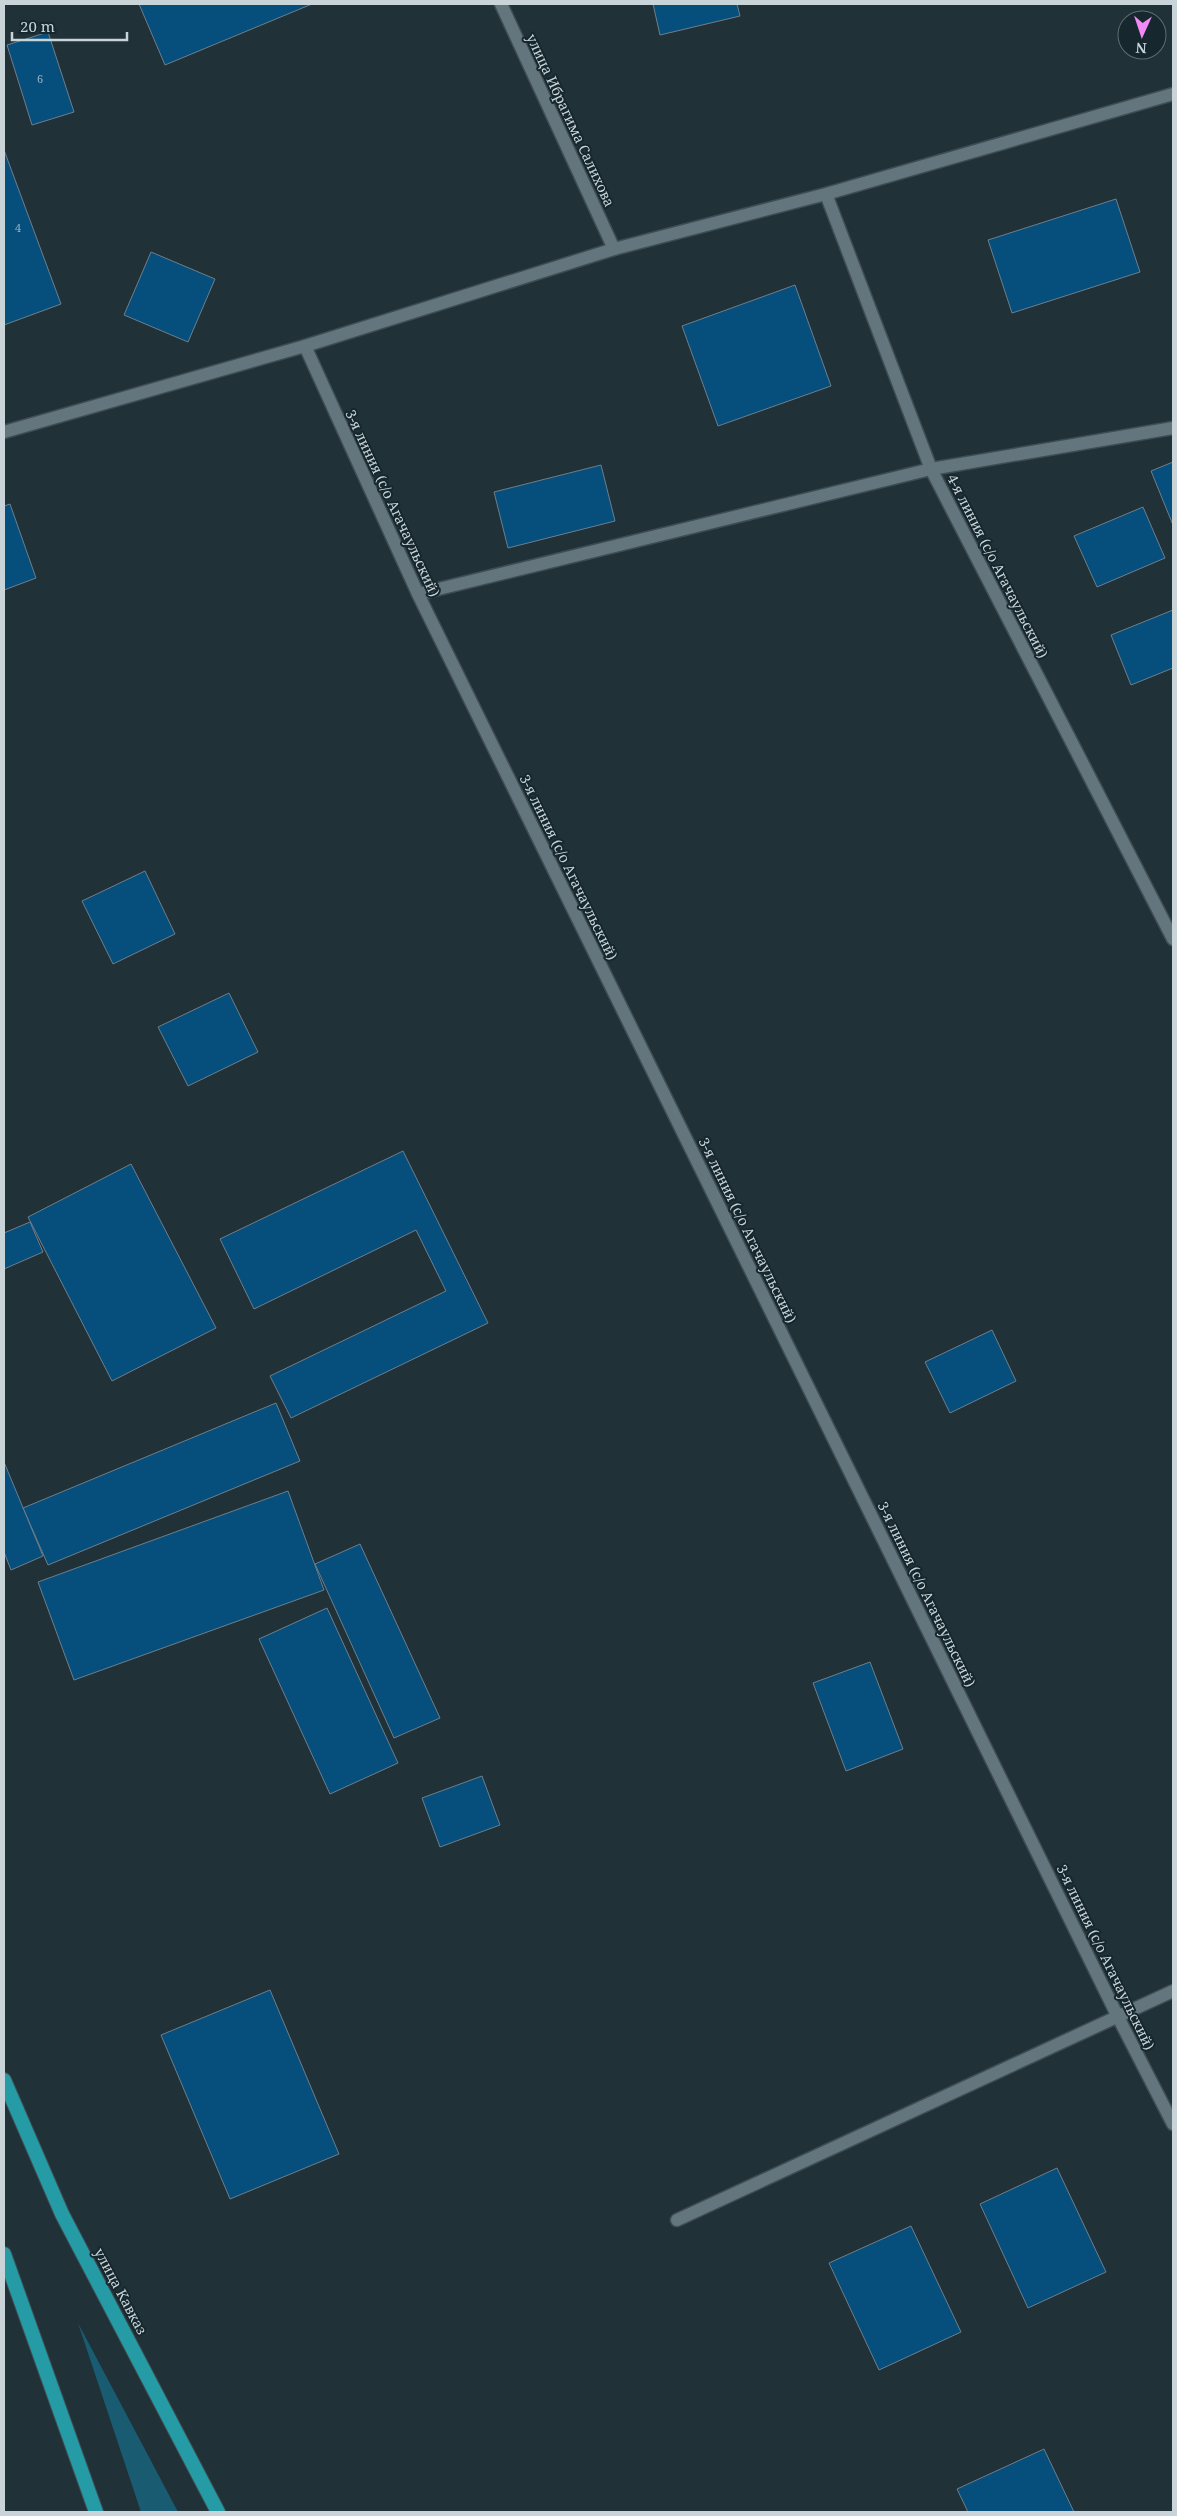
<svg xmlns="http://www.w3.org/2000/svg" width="1177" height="2516" font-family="'Noto Serif',serif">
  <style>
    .green { fill: #195c71 }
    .building { fill: #064f7d; stroke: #6f7e8a }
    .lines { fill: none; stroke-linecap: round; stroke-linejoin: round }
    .minor-casing { stroke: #3e4d53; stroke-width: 15 }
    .trunk-casing { stroke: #3e4d53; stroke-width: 16 }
    .minor { stroke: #63767d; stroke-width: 12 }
    .trunk { stroke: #249ba5; stroke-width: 14 }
    .labels { text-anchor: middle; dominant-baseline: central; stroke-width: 4; stroke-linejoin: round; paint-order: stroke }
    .number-label { font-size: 11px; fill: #98b3c1 }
    .street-label { font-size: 14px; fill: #c9d4d8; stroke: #16272e }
  </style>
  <rect width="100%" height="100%" fill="#203138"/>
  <path class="green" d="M78,2323L178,2512H141Z"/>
  <g class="building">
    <path d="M139,4H312L165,65Z"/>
    <path d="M653,4H737L740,16L660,35Z"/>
    <path d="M48,32L74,112L32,125L7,45Z"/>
    <path d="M4,150L61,304L4,325Z"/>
    <path d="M1116,199L1140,272L1012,313L988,240Z"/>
    <path d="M151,252L215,279L188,342L124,315Z"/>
    <path d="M795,285L831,386L718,426L682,326Z"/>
    <path d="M1173,462V525L1151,471Z"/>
    <path d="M601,465L615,521L508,548L494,492Z"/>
    <path d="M10,504L36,578L4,590V506Z"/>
    <path d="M1143,507L1165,558L1097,587L1074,536Z"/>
    <path d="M1173,610V668L1131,685L1111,635Z"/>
    <path d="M145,871L175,934L113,964L82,901Z"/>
    <path d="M229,993L258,1052L188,1086L158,1027Z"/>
    <path d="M403,1151L488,1323L291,1418L270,1376L446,1291L416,1230L254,1309L220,1239Z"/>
    <path d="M131,1164L216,1328L112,1381L28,1217Z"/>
    <path d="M30,1222L43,1252L4,1269V1233Z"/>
    <path d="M992,1330L1016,1381L950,1413L925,1362Z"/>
    <path d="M276,1403L300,1461L48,1565L23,1508Z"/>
    <path d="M4,1462L43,1556L11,1570L4,1552Z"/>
    <path d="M288,1491L324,1590L74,1680L38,1582Z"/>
    <path d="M360,1544L440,1718L394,1738L315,1564Z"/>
    <path d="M327,1608L398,1763L330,1794L259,1639Z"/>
    <path d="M870,1662L903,1749L846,1771L813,1683Z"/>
    <path d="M482,1776L500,1825L440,1847L422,1798Z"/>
    <path d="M270,1990L339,2154L230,2199L161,2035Z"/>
    <path d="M1057,2168L1106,2272L1028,2308L980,2204Z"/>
    <path d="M911,2226L961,2332L879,2370L829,2263Z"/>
    <path d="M1044,2449L1074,2512H968L957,2489Z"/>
  </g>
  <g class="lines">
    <g class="minor-casing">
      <g id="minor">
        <path d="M501,4L614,249"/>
        <path d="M826,194L931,469L1173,939"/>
        <path d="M305,346L418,594L1118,2017L1173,2124"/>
        <path d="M4,432L305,346L614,249L826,194L1173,94"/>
        <path d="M418,594L931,469L1173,428"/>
        <path d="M677,2220L1173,1991"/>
      </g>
    </g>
    <g class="trunk-casing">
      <g id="trunk">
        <path d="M4,2080L62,2214L218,2512"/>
        <path d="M4,2254L96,2512"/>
      </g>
    </g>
    <use href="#minor" class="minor"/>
    <use href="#trunk" class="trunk"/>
  </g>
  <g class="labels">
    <g class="number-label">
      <text x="40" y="78">6</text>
      <text x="18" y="227">4</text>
    </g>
    <g class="street-label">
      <text transform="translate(571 120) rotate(65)">улица Ибрагима Салихова</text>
      <text transform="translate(393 503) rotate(65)">3-я линия (с/о Агачаульский)</text>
      <text transform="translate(998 566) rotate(63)">4-я линия (с/о Агачаульский)</text>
      <text transform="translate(569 867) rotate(64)">3-я линия (с/о Агачаульский)</text>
      <text transform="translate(748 1230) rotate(64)">3-я линия (с/о Агачаульский)</text>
      <text transform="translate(927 1594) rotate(64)">3-я линия (с/о Агачаульский)</text>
      <text transform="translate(1106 1957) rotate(64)">3-я линия (с/о Агачаульский)</text>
      <text transform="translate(121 2291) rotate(62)">улица Кавказ</text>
    </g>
  </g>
  <rect width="1177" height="2516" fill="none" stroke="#c9d4d8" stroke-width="10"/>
  <g transform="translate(1142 35) rotate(183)"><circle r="24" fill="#16272e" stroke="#5e6c72"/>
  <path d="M0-4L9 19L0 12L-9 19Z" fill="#f18af4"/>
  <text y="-8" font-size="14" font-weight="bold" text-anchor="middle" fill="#c9d4d8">N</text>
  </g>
  <path d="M12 32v8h115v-8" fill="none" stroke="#c9d4d8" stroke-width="2.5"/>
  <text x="20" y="32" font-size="15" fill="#c9d4d8" stroke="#16272e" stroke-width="4" paint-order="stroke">20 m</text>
</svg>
